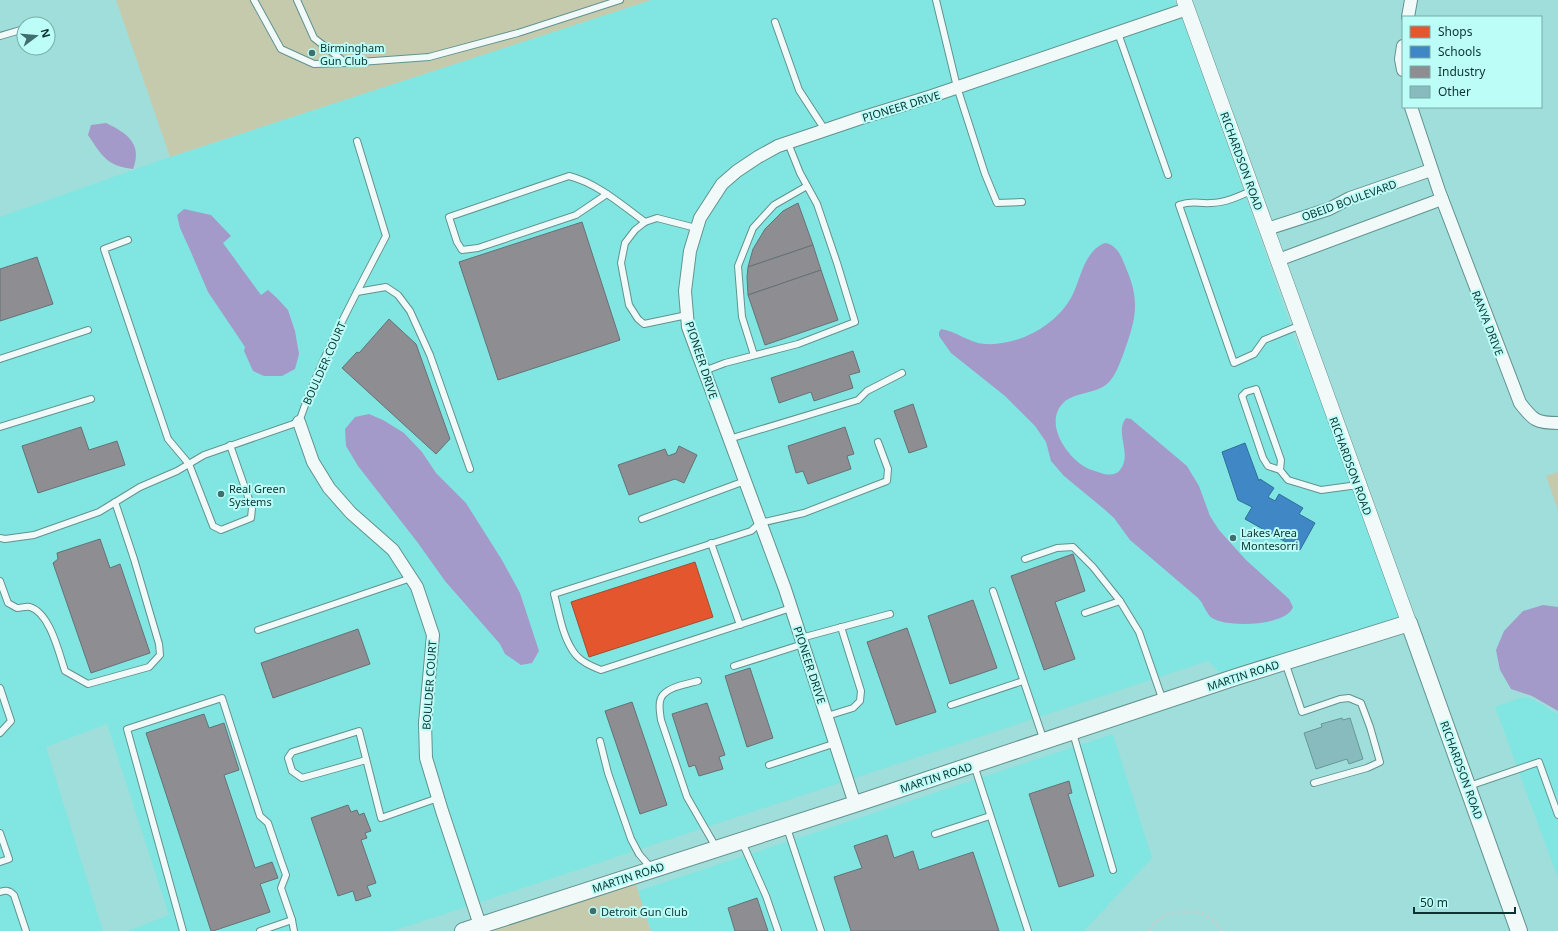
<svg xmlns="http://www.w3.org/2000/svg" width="1558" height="931" font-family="'Noto Sans',sans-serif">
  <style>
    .built { fill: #81e6e1 }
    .green { fill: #c5caad }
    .water { fill: #a49ac9 }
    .shops { fill: #e4572e; stroke: #a34c2f }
    .schools { fill: #3f88c5; stroke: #306e99 }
    .industry { fill: #8d8d92; stroke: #667275 }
    .building { fill: #88bbbd; stroke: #689798 }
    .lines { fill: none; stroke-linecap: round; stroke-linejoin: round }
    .service-casing { stroke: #61928f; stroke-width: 8 }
    .minor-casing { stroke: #61928f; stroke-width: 14 }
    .tertiary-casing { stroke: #61928f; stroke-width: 16 }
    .secondary-casing { stroke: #61928f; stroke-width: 18 }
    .path { stroke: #bed0d0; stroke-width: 2.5; stroke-dasharray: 3 3; stroke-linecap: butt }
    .service { stroke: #f1faf9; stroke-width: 6 }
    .minor { stroke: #f1faf9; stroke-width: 12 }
    .tertiary { stroke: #f1faf9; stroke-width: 15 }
    .secondary { stroke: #f1faf9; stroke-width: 16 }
    .poi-dot { fill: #3f6f6c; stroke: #bdfdf8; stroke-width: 1.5 }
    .labels { text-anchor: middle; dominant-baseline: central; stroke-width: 4; stroke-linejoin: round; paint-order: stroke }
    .poi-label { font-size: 11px; fill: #0c3331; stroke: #bdfdf8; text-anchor: start }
    .street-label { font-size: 11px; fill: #0c3331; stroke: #bdfdf8 }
  </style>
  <rect width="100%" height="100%" fill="#9fdeda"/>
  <g class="built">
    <path d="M651,0H1175L1237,172L1299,350L1307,347L1405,622L1226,679L1208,661L393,931H128L169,915L107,724L46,747L103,931H0V217L170,157Z"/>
    <path d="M1523,697L1533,699L1558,714V878L1495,707Z"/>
    <path d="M1113,734L1152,858L1084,931H651L638,891Z"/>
  </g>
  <g class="green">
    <path d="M116,0H651L170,157Z"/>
    <path d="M1558,472V510L1546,476Z"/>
    <path d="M634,879L651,931H481Z"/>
  </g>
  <g class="water">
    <path d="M106,123C127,133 143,144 133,169C107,166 102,156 88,135L91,125Z"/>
    <path d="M184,209L211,215L231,236L223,243L261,295L268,290L277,298L288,310L295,331L299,354L295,369L282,376H264L253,371L244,351L245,347L208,292L190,250L180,228L177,215Z"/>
    <path d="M1105,243C1119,245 1123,261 1128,273C1141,305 1134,324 1123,355C1119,365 1115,377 1107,384C1091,397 1065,390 1057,413C1050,433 1071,461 1089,469C1094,471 1099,472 1104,474C1110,475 1116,475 1120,470C1133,454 1114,433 1126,418L1131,419L1187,466L1199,486L1210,516L1219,530L1246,560L1289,599L1293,607C1287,626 1227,628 1212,618C1206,614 1204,604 1198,598L1130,540L1114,518L1104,509L1064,476L1051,461L1046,442L1035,426L1005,396L951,353L939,336V332L941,329C956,331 969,343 985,344C1018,346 1056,326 1072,296C1081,278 1084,251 1105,243Z"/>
    <path d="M369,414L383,420L404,433L422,452L436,473L466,503L502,560L520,593L539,651L532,663L521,665L505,654L500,644L445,581L418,543L358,466L346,446L345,429L355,417Z"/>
    <path d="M1543,605L1558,607V711L1532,696L1511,689L1500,670L1496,650L1504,631L1523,611Z"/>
  </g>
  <path class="shops" d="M695,562L713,617L589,657L571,602Z"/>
  <path class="schools" d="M1245,443L1259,481L1260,479L1274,488L1268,497L1275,501L1279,494L1303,508L1299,514L1315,523L1300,550L1245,519L1252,507L1238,500L1222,452Z"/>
  <g class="industry">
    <path d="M798,203L813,245L748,267L753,249L765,229L783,211Z"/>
    <path d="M582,222L620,340L498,380L459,262Z"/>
    <path d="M813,245L821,270L748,295L747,277L748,267Z"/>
    <path d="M37,257L53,304L0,321V269Z"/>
    <path d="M821,270L838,320L765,345L748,295Z"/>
    <path d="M389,319L416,344L450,439L436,454L342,368L357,352L359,353Z"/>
    <path d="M853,351L860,372L849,375L853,388L814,401L811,392L779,403L771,378Z"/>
    <path d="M913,404L927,447L909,453L894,411Z"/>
    <path d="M81,427L89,450L117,441L125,465L38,493L22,446Z"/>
    <path d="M845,427L854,454L847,456L851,469L808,484L803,471L796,473L788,446Z"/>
    <path d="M679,446L697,455L684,483L675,479L629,495L618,465L665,449L668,456L676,453Z"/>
    <path d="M100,539L110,568L120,564L150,653L91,673L53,563L58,559L57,553Z"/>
    <path d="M1073,554L1085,591L1055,602L1075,659L1044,670L1011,576Z"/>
    <path d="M973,600L997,668L950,684L928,616Z"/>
    <path d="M907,628L936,712L896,725L867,642Z"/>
    <path d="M358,629L370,664L273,698L261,663Z"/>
    <path d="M750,668L773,738L747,747L725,676Z"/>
    <path d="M632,702L667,805L640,814L605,711Z"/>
    <path d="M707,703L725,755L719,757L723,769L699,776L695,765L689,767L672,714Z"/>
    <path d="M204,714L209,728L224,723L239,770L224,775L255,868L272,862L278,878L260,884L270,912L213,931H211L146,733Z"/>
    <path d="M1069,781L1072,793L1068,794L1094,876L1059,887L1029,794Z"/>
    <path d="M348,805L351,812L357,810L359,815L364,813L371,831L365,833L367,838L361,840L376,883L367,886L371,896L356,901L353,891L338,896L311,818Z"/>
    <path d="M887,835L894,858L913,851L919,870L973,852L999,931H851L834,877L862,868L854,846Z"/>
    <path d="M757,898L768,931H735L728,908Z"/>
  </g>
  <path class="building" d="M1342,718L1343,720L1350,718L1363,759L1349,764L1347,759L1316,769L1304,733L1322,727L1321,724Z"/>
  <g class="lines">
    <g class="service-casing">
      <g id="service">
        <path d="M254,0L281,49L314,64L346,63L429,57L518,33L620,0"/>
        <path d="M297,0L314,38L346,63"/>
        <path d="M936,0L957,87L985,174L997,203L1022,202"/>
        <path d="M775,22L799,90L825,130"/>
        <path d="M1118,33L1168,175"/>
        <path d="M0,36L24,29"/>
        <path d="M1253,190C1240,196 1225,203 1211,203C1198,204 1193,200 1179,205L1234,363L1254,354L1264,340L1301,325"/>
        <path d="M607,194L576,215L478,248L462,250L457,242L449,217L569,176C597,183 622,205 645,222"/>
        <path d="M128,240L104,249L168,439L189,464L213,526L221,530L251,518L252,508L230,445"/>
        <path d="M357,292L386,287L398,295L410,311L430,355L470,469"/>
        <path d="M687,315L644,324L638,319L629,305L621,263L625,243L635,230L645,222L657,218L696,228"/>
        <path d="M754,355L742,317L738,266L753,228L774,205L807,186"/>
        <path d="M0,359L88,330"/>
        <path d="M704,371L725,363L798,344L855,322L837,263L817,204L800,173L788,143"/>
        <path d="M0,427L91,399"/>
        <path d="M729,439L858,400L867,391L902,373"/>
        <path d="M1280,470L1281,460L1256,389L1246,392L1242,396L1263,458L1268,466L1280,470L1288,480L1321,490L1358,485"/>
        <path d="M642,519L745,481"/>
        <path d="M0,538L5,539L34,535L99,512L140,487L177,471L204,455L299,422C321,357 355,296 386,236L357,141"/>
        <path d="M711,543L740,625"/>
        <path d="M1025,559L1057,548L1073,547L1093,567L1120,601L1139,632L1163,701"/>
        <path d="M0,581L8,603L17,608C21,608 26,606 30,607C50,613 59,653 65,671L88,684L149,667L160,655L159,644L134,559L115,502"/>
        <path d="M993,591L1044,741"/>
        <path d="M791,608L601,670C591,666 579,661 573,651C562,635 559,612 554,594L751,531L760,523L804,513L887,481L888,469L878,442"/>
        <path d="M1085,613L1120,601"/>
        <path d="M258,630L411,578"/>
        <path d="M801,638L890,614"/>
        <path d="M1285,662L1302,712L1340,699L1349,698L1361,703L1370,727L1380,762L1367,768L1314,783"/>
        <path d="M734,666L803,644"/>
        <path d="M698,681C687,684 666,687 661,698C658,704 660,713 661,720L687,797L717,849"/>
        <path d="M0,688L11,721L0,733"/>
        <path d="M951,705L1023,681"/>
        <path d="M827,716L853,708L860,701L861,691L841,627"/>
        <path d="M1073,733L1113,870"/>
        <path d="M600,741L608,773L631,839L639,854L652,869"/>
        <path d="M366,760L302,778L292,771L288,758L292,752L359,731L381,818L438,798"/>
        <path d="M769,765L836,743"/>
        <path d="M974,765L1028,931"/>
        <path d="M1469,786L1539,762L1558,815"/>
        <path d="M787,828L821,931"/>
        <path d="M0,833L9,859L0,862"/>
        <path d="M935,834L990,816"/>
        <path d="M742,842L766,896L778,931"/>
        <path d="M0,892C6,890 9,890 14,895L26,931"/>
        <path d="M183,931L127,729L222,698L260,816L268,823L281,861L286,875L281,888L292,920"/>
        <path d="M260,931L292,920L294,931"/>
      </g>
    </g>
    <g class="minor-casing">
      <g id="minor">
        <path d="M1408,17L1411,0"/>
        <path d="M1403,46L1401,59L1403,70"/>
        <path d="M1411,107L1439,191L1520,403C1533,420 1536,423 1558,423"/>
        <path d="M1267,229L1329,209L1350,198L1431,170"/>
        <path d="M1278,260L1442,199"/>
        <path d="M299,422L313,462L329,488L351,513L393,550L417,587L433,635L425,723L426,758L442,811L480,925"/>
        <path d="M855,804L785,589L688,327L685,291L690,251L700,218L722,184L737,171L758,157L778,146L861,118L932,96L1187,9"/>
      </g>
    </g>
    <g class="tertiary-casing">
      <path id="tertiary" d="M1184,0L1409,623"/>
    </g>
    <g class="secondary-casing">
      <path id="secondary" d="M463,931L855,804L1236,677L1409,623L1519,931"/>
    </g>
    <path class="path" d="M1149,931C1157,915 1171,911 1188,912C1192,912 1197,911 1201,913C1209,916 1217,924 1222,931"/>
    <use href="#service" class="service"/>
    <use href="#minor" class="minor"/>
    <use href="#tertiary" class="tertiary"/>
    <use href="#secondary" class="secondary"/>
  </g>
  <g class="poi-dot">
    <circle cx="312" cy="53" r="4"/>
    <circle cx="221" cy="494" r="4"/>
    <circle cx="1233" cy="538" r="4"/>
    <circle cx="593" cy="911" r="4"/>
  </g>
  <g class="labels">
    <g class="poi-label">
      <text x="320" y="47">Birmingham<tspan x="320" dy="13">Gun Club</tspan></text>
      <text x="229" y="488">Real Green<tspan x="229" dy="13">Systems</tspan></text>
      <text x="1241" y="532">Lakes Area<tspan x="1241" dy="13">Montesorri</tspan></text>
      <text x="601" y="911">Detroit Gun Club</text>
    </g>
    <g class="street-label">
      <text transform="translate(901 106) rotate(-17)">PIONEER DRIVE</text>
      <text transform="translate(1242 161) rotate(70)">RICHARDSON ROAD</text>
      <text transform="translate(1349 200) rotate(-20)">OBEID BOULEVARD</text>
      <text transform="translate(1488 323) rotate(69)">RANYA DRIVE</text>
      <text transform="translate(702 360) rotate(72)">PIONEER DRIVE</text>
      <text transform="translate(324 363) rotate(-66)">BOULDER COURT</text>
      <text transform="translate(1351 466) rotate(70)">RICHARDSON ROAD</text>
      <text transform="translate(810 665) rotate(72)">PIONEER DRIVE</text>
      <text transform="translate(1243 675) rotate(-18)">MARTIN ROAD</text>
      <text transform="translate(429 685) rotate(-86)">BOULDER COURT</text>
      <text transform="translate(1462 770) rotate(70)">RICHARDSON ROAD</text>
      <text transform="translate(936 777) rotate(-18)">MARTIN ROAD</text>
      <text transform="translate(628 877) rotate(-18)">MARTIN ROAD</text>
    </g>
  </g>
  <rect x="1402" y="16" width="140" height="92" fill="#bdfdf8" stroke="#76aca8"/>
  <rect x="1410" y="26" width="20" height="12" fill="#e4572e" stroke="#76aca8"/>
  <text x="1438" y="36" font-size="12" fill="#0c3331">Shops</text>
  <rect x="1410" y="46" width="20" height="12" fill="#3f88c5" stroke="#76aca8"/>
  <text x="1438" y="56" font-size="12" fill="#0c3331">Schools</text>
  <rect x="1410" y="66" width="20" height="12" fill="#8d8d92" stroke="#76aca8"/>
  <text x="1438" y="76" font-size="12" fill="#0c3331">Industry</text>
  <rect x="1410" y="86" width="20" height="12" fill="#88bbbd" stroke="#76aca8"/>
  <text x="1438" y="96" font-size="12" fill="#0c3331">Other</text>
  <g transform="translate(36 36) rotate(74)"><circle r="19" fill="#bdfdf8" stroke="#76aca8"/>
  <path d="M0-3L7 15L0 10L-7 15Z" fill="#3f6f6c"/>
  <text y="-6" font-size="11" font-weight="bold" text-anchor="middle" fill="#0c3331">N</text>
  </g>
  <path d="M1414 907v6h101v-6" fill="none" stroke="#0c3331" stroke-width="2"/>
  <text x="1420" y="907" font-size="12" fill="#0c3331" stroke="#bdfdf8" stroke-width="3" paint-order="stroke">50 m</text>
</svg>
